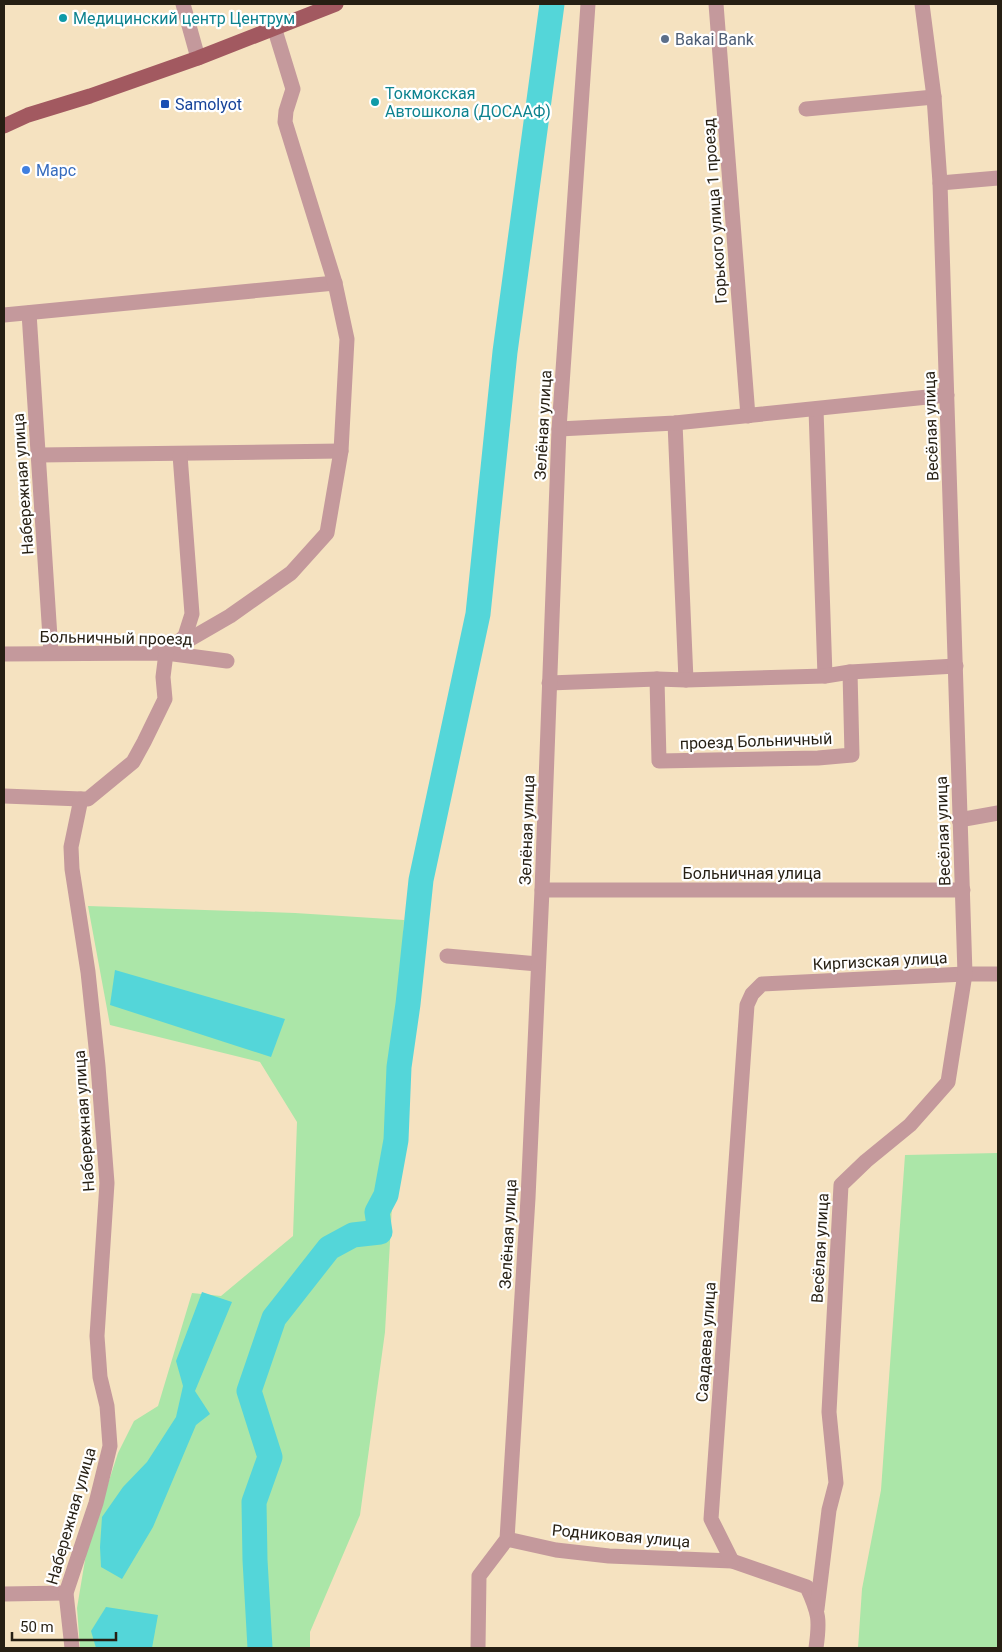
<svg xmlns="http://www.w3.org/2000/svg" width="1002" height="1652" font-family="Roboto,sans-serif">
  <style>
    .green { fill: #abe6a8 }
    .water { fill: #54d6d9 }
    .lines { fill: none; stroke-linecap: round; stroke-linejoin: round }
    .river { stroke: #54d6d9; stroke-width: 25 }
    .minor { stroke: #c4999c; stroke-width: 15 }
    .major { stroke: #a25960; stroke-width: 15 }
    .culture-dot { fill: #0f9aa8; stroke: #fff; stroke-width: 2 }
    .service-dot { fill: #5c6f8a; stroke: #fff; stroke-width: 2 }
    .transit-dot { fill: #1a4fb4; stroke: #fff; stroke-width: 2 }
    .shop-dot { fill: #3f7fe0; stroke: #fff; stroke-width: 2 }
    .labels { text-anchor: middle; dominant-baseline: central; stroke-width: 4.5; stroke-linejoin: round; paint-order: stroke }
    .culture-label { font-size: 16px; fill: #0d838f; stroke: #fff; text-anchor: start }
    .service-label { font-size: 16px; fill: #4e5e75; stroke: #fff; text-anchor: start }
    .transit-label { font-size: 16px; fill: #164399; stroke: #fff; text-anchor: start }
    .shop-label { font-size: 16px; fill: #366cbe; stroke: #fff; text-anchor: start }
    .street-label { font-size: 16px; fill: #261f13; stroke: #fff }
  </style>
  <rect width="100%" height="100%" fill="#f5e2c0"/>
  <g class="green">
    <path d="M88,906L295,913L404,920L397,1062L394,1170L385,1332L360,1515L310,1632V1648H80L77,1608L87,1548L118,1453L134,1421L158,1406L192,1293L221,1296L293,1236L297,1122L260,1062L110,1025Z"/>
    <path d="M998,1153V1648H858L862,1589L881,1490L905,1155Z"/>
  </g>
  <g class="water">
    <path d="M115,970L285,1019L271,1057L110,1005Z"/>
    <path d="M202,1292L232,1302L195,1391L210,1414L196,1425L153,1527L122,1579L101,1567L100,1547L102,1517L123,1487L147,1462L176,1417L183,1386L176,1361Z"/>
    <path d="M106,1607L158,1615L152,1648H96L91,1631Z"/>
  </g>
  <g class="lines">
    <path class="river" d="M260,1648L255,1560L254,1502L270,1457L249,1391L274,1318L329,1248L353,1235L380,1232L377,1212L386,1195L396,1140L399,1067L408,1004L421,880L478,614L505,352L552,4"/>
    <g class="minor">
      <path d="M183,4L198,58"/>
      <path d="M716,4L748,416"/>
      <path d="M806,109L934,97"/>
      <path d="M940,183L998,178"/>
      <path d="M29,313L51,653"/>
      <path d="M4,315L335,283"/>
      <path d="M816,409L825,676"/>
      <path d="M675,423L686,680"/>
      <path d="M559,429L675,423L947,395"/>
      <path d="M39,455L341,451"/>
      <path d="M175,645L185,636L192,614L180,455"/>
      <path d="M166,653L230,616L291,573L327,533L341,451L347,339L335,283L285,122L286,111L293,89L274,27"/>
      <path d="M4,654L166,653L227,661"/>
      <path d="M657,679L659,761L818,758L852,755L850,672"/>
      <path d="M549,683L657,679L686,680L825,676L850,672L956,666"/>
      <path d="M4,796L81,799"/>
      <path d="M959,820L998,813"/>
      <path d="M542,890H963"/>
      <path d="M447,956L538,964"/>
      <path d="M507,1539L556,1550L609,1556L732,1561L807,1587C819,1613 820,1620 816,1648"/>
      <path d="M732,1561L711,1519L747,1005L752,994L762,984L965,974H998"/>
      <path d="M4,1594L66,1593"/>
      <path d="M817,1609L829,1510L836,1483L829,1412L841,1185L866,1161L910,1125L948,1082L965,974L940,183L934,97L922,4"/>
      <path d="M72,1648L66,1593L96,1503L110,1446L107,1406L100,1377L97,1336L107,1183L98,1066L88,972L72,869L71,847L81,799H88L133,762L144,742L165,699L163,677L166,653"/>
      <path d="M478,1648L479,1576L507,1539L528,1198L542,890L559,429L588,4"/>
    </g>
    <path class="major" d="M4,126L28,115L90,96L198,58L336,4"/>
  </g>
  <g class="culture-dot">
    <circle cx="63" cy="18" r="5"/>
    <circle cx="375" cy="102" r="5"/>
  </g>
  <circle class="service-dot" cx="665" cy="39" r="5"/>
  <rect class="transit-dot" x="160" y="99" width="10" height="10" rx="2.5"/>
  <circle class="shop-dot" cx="26" cy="170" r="5"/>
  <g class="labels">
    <g class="culture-label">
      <text x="73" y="18">Медицинский центр Центрум</text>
      <text x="385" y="93">Токмокская<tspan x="385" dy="18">Автошкола (ДОСААФ)</tspan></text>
    </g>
    <g class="service-label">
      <text x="675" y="39">Bakai Bank</text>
    </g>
    <g class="transit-label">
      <text x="175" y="104">Samolyot</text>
    </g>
    <g class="shop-label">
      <text x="36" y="170">Марс</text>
    </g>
    <g class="street-label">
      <text transform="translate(715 211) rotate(-94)">Горького улица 1 проезд</text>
      <text transform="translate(543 425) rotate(-87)">Зелёная улица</text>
      <text transform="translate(931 426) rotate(-92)">Весёлая улица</text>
      <text transform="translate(23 484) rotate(-94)">Набережная улица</text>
      <text transform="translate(116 638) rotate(1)">Больничный проезд</text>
      <text transform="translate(756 741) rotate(-2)">проезд Больничный</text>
      <text transform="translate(527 830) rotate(-88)">Зелёная улица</text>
      <text transform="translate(943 831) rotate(-92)">Весёлая улица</text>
      <text x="752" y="873">Больничная улица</text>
      <text transform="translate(880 961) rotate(-3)">Киргизская улица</text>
      <text transform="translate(84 1121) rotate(-94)">Набережная улица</text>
      <text transform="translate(508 1234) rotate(-87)">Зелёная улица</text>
      <text transform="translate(820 1248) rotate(-87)">Весёлая улица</text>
      <text transform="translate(706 1342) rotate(-86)">Саадаева улица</text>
      <text transform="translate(71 1516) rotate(-74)">Набережная улица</text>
      <text transform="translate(621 1536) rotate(5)">Родниковая улица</text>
    </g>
  </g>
  <rect width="1002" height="1652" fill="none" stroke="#261f13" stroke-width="10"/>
  <path d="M12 1632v8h104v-8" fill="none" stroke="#261f13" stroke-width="2.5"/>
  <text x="20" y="1632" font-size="15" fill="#261f13" stroke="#ffffff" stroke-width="4" paint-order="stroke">50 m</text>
</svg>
